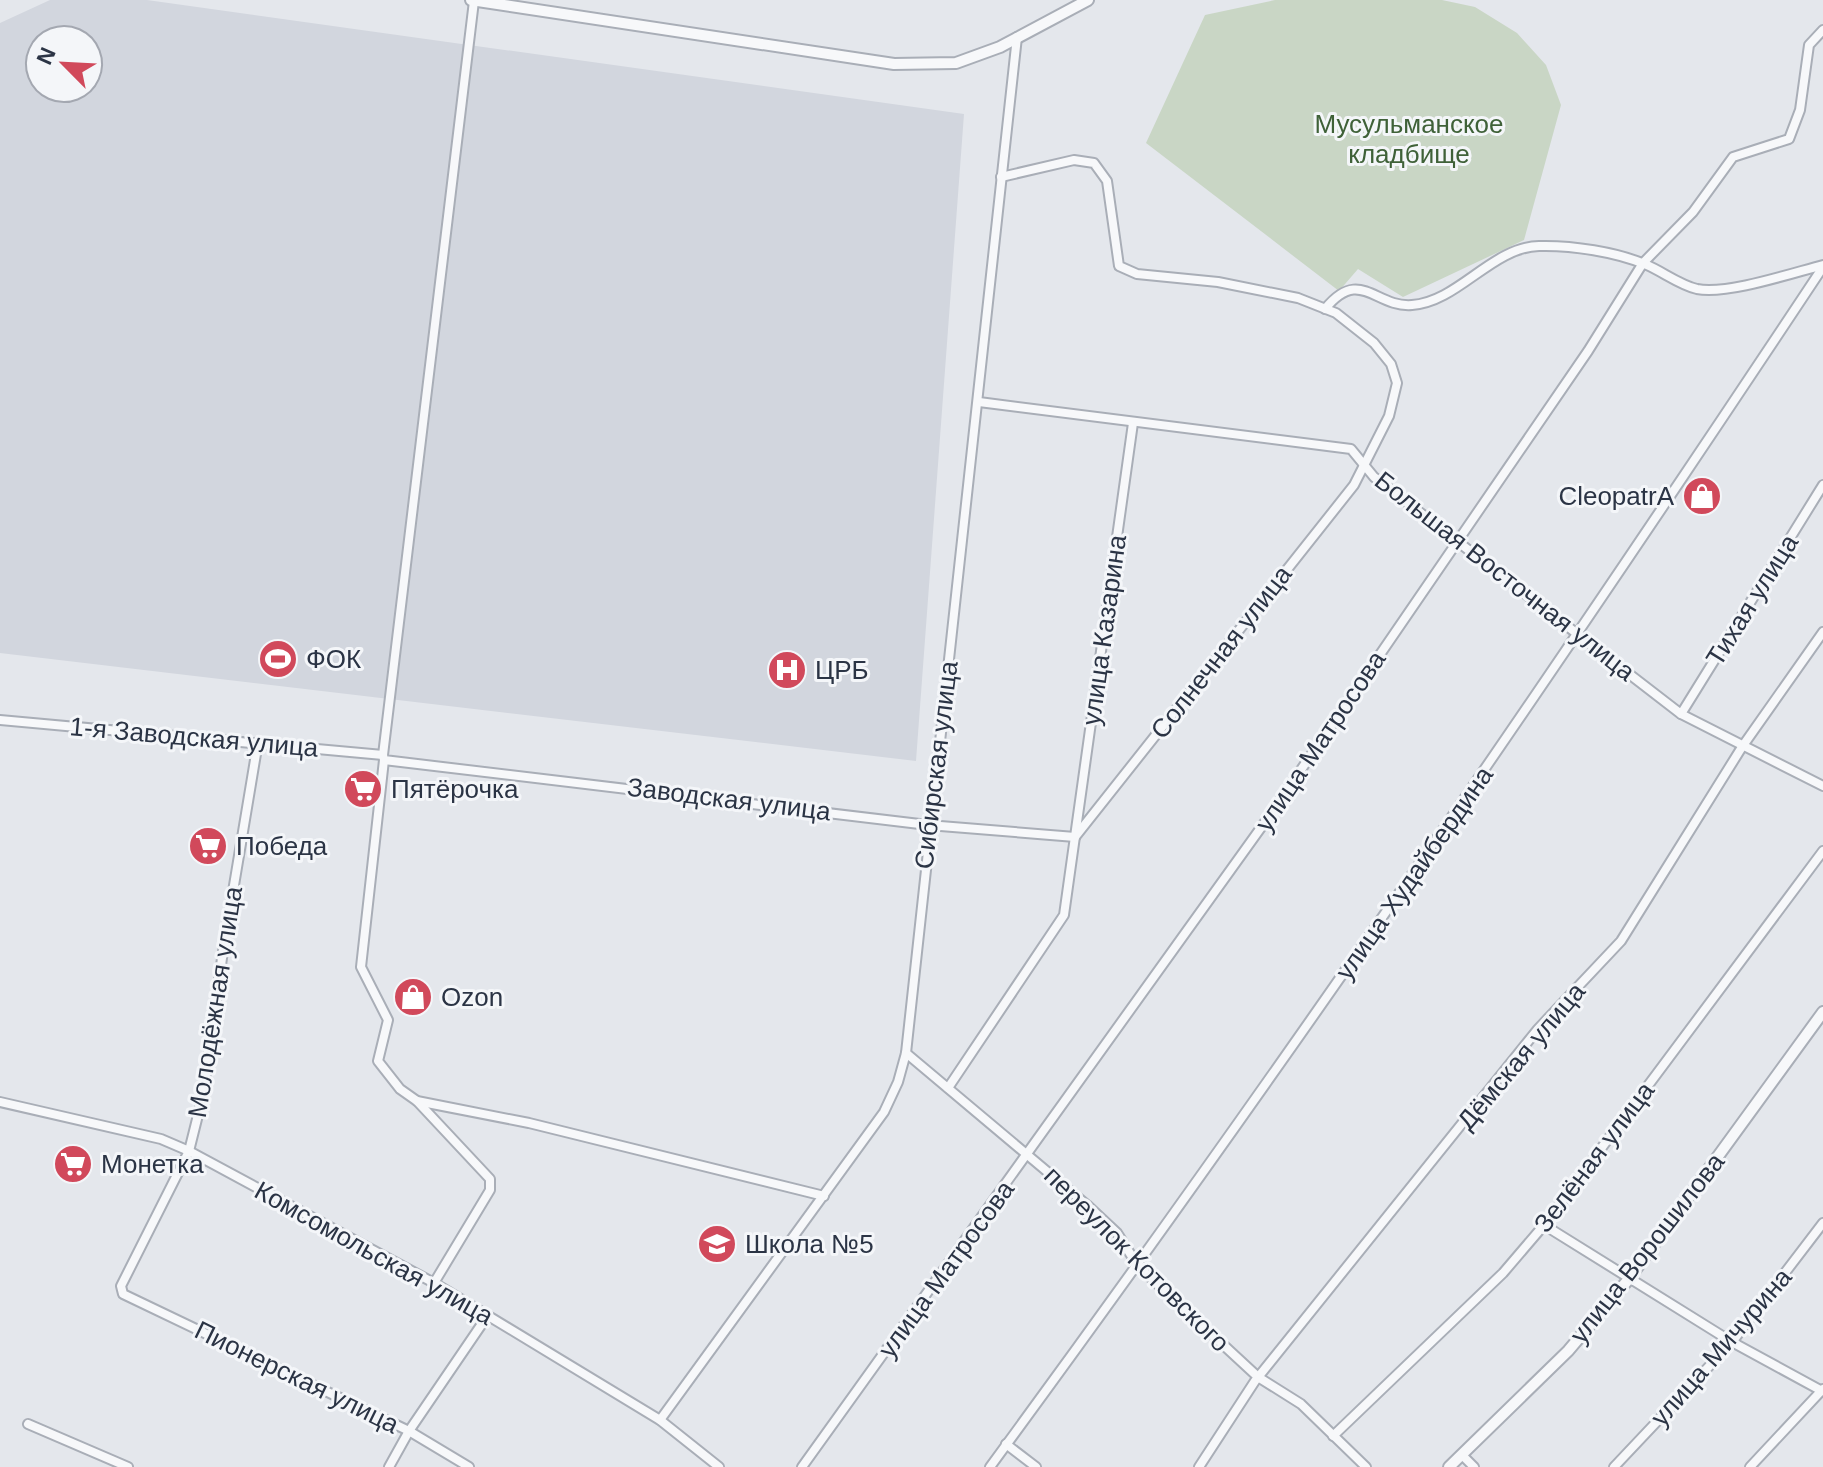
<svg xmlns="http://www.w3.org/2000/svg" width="1823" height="1467" font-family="Helvetica,sans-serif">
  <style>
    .built { fill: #d2d6de; fill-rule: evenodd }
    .green { fill: #c9d6c5 }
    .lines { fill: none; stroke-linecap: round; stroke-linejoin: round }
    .minor-casing { stroke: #a9aeb7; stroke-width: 12 }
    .tertiary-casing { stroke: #a9aeb7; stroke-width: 14 }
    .minor { stroke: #f7f8fa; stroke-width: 8 }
    .tertiary { stroke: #f7f8fa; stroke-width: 10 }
    .labels { text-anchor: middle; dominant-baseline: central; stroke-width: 6; stroke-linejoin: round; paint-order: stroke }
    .park-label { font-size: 26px; fill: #3f6138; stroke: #f4f6f9 }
    .poi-label { font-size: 26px; fill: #2b3445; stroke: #f4f6f9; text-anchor: start }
    .street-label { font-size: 26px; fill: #2b3445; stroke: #f4f6f9 }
  </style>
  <rect width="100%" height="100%" fill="#e4e7ec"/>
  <path class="built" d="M50,0H147L964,114L916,761L0,653V23ZM40,40H88V88H40Z"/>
  <path class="green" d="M1275,0H1442L1475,7L1517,33L1546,65L1561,105L1524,240L1403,297L1358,269L1339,291L1146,143L1205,15Z"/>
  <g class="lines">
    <g class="minor-casing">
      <g id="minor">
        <path d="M1001,177L1074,160L1094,163L1107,181L1119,266L1137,274L1218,282L1298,298L1336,313L1374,343L1391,364L1397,383L1389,416L1354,485L1075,837"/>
        <path d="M1325,309C1360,266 1375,308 1412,305C1458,302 1492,247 1539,246C1571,245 1617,252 1647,265C1663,272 1680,285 1697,289C1727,295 1792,273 1823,265"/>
        <path d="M979,402L1351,449L1374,477L1681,714L1823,786"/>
        <path d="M1681,714L1823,485"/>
        <path d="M0,720L383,755L384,760L928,825L1075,837"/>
        <path d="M258,742L223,951L203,1095L189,1151L121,1286L123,1294L409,1431L469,1467"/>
        <path d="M383,755L474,1"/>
        <path d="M384,760L361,967L388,1020L378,1061L400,1089L417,1101L529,1123L824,1196"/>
        <path d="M906,1053L1087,1205L1117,1233L1138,1266L1258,1377L1301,1404L1366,1467"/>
        <path d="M948,1088L1064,915L1133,423"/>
        <path d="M417,1101L490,1179V1190L434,1283"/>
        <path d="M0,1102L161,1139L189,1151L434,1283L660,1420L719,1467"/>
        <path d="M1544,1225L1732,1342L1822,1391"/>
        <path d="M660,1420L884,1112L898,1082L906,1053L1017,37"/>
        <path d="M28,1424L128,1467"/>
        <path d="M1333,1436L1503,1273L1544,1225L1823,851"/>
        <path d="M1006,1444L1036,1467"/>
        <path d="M1462,1455L1474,1467"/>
        <path d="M389,1467L409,1431L488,1315"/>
        <path d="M802,1467L1270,815L1588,351L1643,263L1693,212L1733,157L1789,139L1800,110L1809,45L1823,30"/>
        <path d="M990,1467C1278,1075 1554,673 1823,267"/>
        <path d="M1199,1467L1255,1381L1538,1029L1621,941L1742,747L1823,632"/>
        <path d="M1614,1467L1732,1342L1823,1223"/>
        <path d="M1750,1467L1823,1389"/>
      </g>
    </g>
    <g class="tertiary-casing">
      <g id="tertiary">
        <path d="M471,0L894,64L956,63L1000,47L1088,0"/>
        <path d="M1449,1467L1568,1351L1628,1280L1823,1012"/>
      </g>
    </g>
    <use href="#minor" class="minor"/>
    <use href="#tertiary" class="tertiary"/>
  </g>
  <defs>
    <g id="shop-disc" transform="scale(2)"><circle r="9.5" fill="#d1495b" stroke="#f4f6f9"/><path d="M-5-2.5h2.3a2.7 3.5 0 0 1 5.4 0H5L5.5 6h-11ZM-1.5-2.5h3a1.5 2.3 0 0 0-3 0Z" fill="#fff"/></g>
    <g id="stadium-disc" transform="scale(2)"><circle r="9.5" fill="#d1495b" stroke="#f4f6f9"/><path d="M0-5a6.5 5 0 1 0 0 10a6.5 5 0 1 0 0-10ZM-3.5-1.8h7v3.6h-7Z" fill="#fff"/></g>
    <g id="hospital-disc" transform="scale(2)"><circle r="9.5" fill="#d1495b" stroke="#f4f6f9"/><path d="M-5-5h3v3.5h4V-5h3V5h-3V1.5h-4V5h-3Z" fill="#fff"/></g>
    <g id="supermarket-disc" transform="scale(2)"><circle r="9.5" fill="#d1495b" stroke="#f4f6f9"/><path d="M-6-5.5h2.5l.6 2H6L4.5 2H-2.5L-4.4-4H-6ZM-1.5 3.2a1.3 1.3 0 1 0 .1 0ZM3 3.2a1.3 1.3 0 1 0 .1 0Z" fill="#fff"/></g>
    <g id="school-disc" transform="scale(2)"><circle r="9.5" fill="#d1495b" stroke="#f4f6f9"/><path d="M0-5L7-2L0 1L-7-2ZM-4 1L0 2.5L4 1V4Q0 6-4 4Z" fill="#fff"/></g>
  </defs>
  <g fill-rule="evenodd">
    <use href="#shop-disc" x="1702" y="496"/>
    <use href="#stadium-disc" x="278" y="659"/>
    <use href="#hospital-disc" x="787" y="670"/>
    <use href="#supermarket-disc" x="363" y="789"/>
    <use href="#supermarket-disc" x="208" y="846"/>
    <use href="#shop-disc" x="413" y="997"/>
    <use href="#supermarket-disc" x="73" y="1164"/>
    <use href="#school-disc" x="717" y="1244"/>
  </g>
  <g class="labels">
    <g class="park-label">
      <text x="1409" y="124">Мусульманское<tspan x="1409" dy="30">кладбище</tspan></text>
    </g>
    <g class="poi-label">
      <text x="1674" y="496" text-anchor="end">CleopatrA</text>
      <text x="306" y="659">ФОК</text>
      <text x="815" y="670">ЦРБ</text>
      <text x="391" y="789">Пятёрочка</text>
      <text x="236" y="846">Победа</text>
      <text x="441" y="997">Ozon</text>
      <text x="101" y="1164">Монетка</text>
      <text x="745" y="1244">Школа №5</text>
    </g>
    <g class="street-label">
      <text transform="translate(1505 576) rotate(38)">Большая Восточная улица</text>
      <text transform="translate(1752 600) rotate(-58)">Тихая улица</text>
      <text transform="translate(1104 630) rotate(-82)">улица Казарина</text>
      <text transform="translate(1221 652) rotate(-52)">Солнечная улица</text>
      <text transform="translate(194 737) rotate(5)">1-я Заводская улица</text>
      <text transform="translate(1320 741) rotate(-56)">улица Матросова</text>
      <text transform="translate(936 765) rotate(-83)">Сибирская улица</text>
      <text transform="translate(729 799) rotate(7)">Заводская улица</text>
      <text transform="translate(1414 873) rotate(-55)">улица Худайбердина</text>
      <text transform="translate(215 1002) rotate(-81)">Молодёжная улица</text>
      <text transform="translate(1521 1056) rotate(-50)">Дёмская улица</text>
      <text transform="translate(1594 1157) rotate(-53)">Зелёная улица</text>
      <text transform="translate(1647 1248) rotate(-52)">улица Ворошилова</text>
      <text transform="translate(374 1253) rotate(29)">Комсомольская улица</text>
      <text transform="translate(1137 1259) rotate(45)">переулок Котовского</text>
      <text transform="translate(946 1269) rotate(-54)">улица Матросова</text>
      <text transform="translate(1721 1347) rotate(-49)">улица Мичурина</text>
      <text transform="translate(297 1377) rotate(26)">Пионерская улица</text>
    </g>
  </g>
  <g transform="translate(64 64) rotate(294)"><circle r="38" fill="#f4f6f9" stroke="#a4a8b1" stroke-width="2"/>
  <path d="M0-6L14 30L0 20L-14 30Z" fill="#d1495b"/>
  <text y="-12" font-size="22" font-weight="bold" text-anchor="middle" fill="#2b3445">N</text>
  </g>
</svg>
